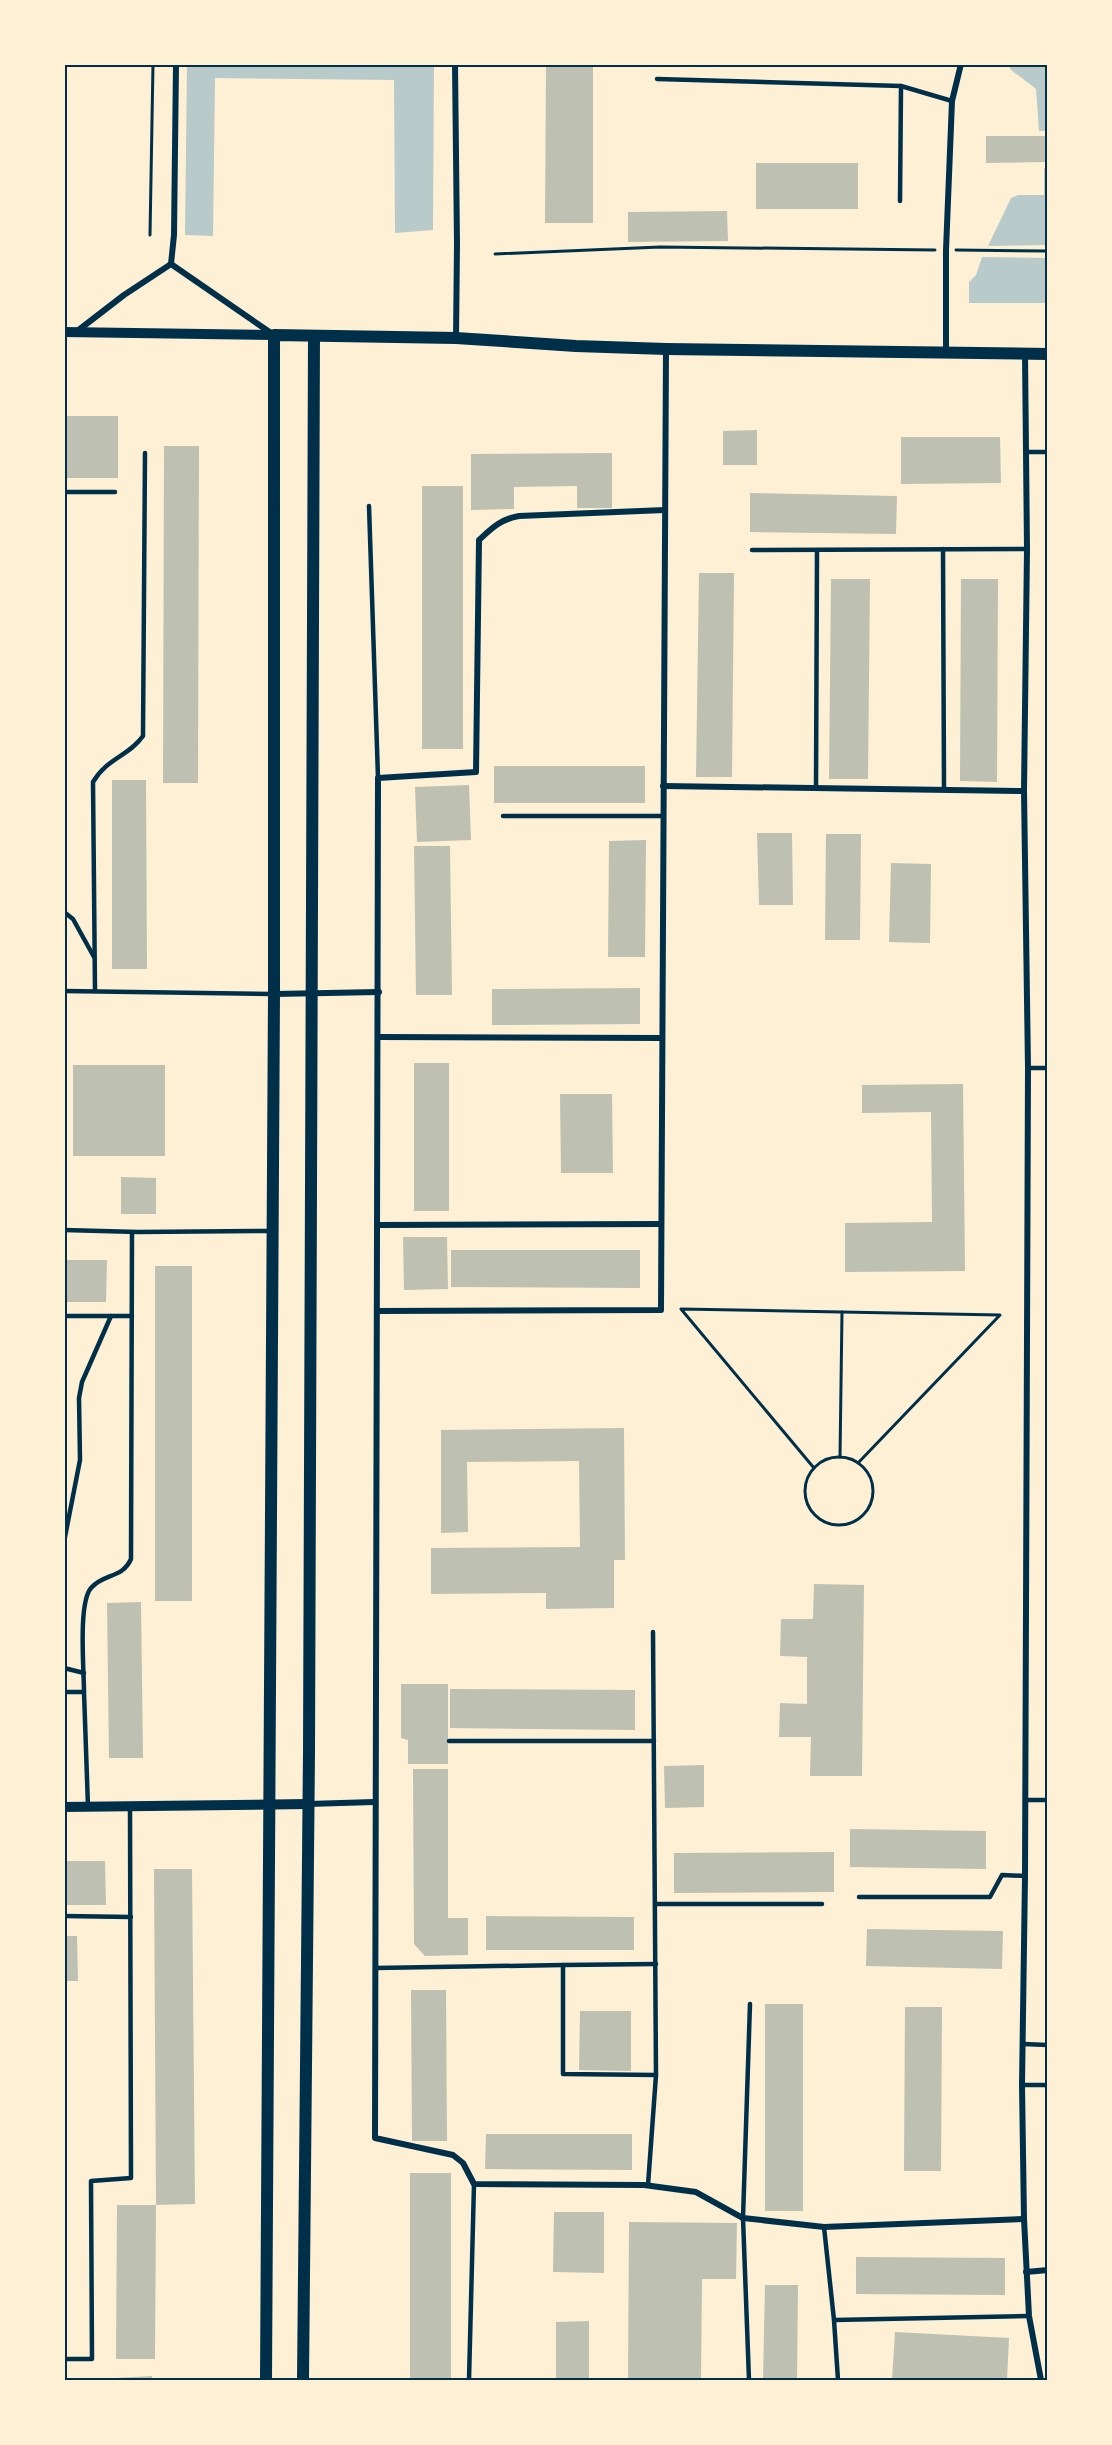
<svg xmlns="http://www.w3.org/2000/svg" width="1112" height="2445" font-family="'Fira Sans Condensed',sans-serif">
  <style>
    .green { fill: #b9caca }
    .building { fill: #bec0b2 }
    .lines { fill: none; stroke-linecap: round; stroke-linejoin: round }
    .path { stroke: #003049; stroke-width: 3 }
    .service { stroke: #003049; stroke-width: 4.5 }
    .minor { stroke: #003049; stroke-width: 6 }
    .tertiary { stroke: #003049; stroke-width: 10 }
    .secondary { stroke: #003049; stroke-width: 12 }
    .neatline { fill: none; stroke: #003049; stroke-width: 2 }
  </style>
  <rect width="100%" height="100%" fill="#fdf0d5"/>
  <g class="green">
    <path d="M187,65H434L433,230L395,233L394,80L215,78L213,236L185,235Z"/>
    <path d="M1010,65H1047V131H1039L1036,89L1010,69Z"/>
    <path d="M1044,168H1048L1047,245L988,246L1011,198L1018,195H1044Z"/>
    <path d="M982,257L1047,258V303H969V282L976,275Z"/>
  </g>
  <g class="building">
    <path d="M546,64H593V223H545Z"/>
    <path d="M986,136H1046V162L986,163Z"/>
    <rect x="756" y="163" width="102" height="46"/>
    <path d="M727,211L728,241L628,242V212Z"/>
    <rect x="64" y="416" width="54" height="62"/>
    <path d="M757,430V465H723V431Z"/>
    <path d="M901,437H1000L1001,483L901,484Z"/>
    <path d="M164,446H199L198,783H163Z"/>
    <path d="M612,453V508H577V486L514,487V509L471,510V454Z"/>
    <rect x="422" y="486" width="41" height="263"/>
    <path d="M750,493L897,496L896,534L750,532Z"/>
    <path d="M699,573H734L732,777H696Z"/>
    <path d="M831,579H870L868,779H829Z"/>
    <path d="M961,579H998L997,782L960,781Z"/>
    <rect x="494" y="766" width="151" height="37"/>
    <path d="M112,780H146L147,969H112Z"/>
    <path d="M469,785L471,840L417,842L415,787Z"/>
    <path d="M757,833H792L793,905H759Z"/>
    <path d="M826,834H861L860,940H825Z"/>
    <path d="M646,840L645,957H608L609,841Z"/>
    <path d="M414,846H450L452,995H416Z"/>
    <path d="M891,863L931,864L930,943L889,942Z"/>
    <path d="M640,988V1024L492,1025V989Z"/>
    <rect x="414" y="1063" width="35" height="148"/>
    <rect x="73" y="1065" width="92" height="91"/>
    <path d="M963,1084L965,1271L845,1272V1223L932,1222L931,1112L862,1113V1085Z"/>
    <path d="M560,1094H612L613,1173H561Z"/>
    <path d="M121,1177L156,1178V1214H121Z"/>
    <path d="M403,1237H447L448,1289L404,1290Z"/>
    <path d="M451,1250H640V1288L451,1287Z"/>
    <path d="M64,1260H107L106,1302H64Z"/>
    <rect x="155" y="1266" width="37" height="335"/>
    <path d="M624,1428L625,1560H614V1608L546,1609V1593L431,1594V1548L580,1547L579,1461L467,1462L468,1532L441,1533V1430Z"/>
    <path d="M814,1584L864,1585L862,1776H810L811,1737H779L780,1703L807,1704V1657L780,1656L781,1619H813Z"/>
    <path d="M141,1602L143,1758H109L107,1603Z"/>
    <path d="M401,1684H448V1764H408V1740L401,1738Z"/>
    <path d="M450,1689L635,1690V1730L450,1728Z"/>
    <path d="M704,1765V1807L665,1808L664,1766Z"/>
    <path d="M413,1769H448V1918H468V1955L425,1956L414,1944Z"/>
    <path d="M850,1829L986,1831V1869L850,1867Z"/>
    <path d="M834,1852V1892L674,1893V1853Z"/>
    <path d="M64,1861H105L106,1905H64Z"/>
    <path d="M154,1869H192L195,2204L156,2205L155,2359H116L117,2205H156Z"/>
    <path d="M486,1916L634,1917V1950H486Z"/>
    <path d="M867,1929L1003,1931L1002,1969L866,1966Z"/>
    <path d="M64,1936H77L78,1981H64Z"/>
    <path d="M411,1990H446L447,2141H412Z"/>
    <rect x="765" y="2004" width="38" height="207"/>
    <path d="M905,2007H942L941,2171H904Z"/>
    <path d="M580,2011H631V2071L579,2070Z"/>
    <path d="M486,2134H632V2170L485,2169Z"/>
    <rect x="410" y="2173" width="41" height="207"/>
    <path d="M554,2212H604V2273L553,2272Z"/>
    <path d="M629,2222L737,2223L736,2279H702L701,2380H628Z"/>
    <path d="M856,2257L1005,2258V2295L856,2294Z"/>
    <path d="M765,2285H798L797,2380H763Z"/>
    <path d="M589,2321V2380H556V2322Z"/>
    <path d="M895,2332L1009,2338L1007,2380H892Z"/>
    <path d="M152,2376V2380H115V2378Z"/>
  </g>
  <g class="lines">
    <g class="path">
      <path d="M150,235L153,64"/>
      <path d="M956,250L1048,251"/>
      <path d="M495,254L660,247L935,250"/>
      <path d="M840,1457L842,1312"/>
      <circle cx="839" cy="1491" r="34"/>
      <path d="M814,1468L681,1309L1000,1315L858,1463"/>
    </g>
    <g class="service">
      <path d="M657,79L901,86L952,101"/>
      <path d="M900,201L901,86"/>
      <path d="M1026,452H1048"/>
      <path d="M64,492H115"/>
      <path d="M369,506L378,778"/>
      <path d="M943,549L944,790"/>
      <path d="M752,550L1027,549"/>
      <path d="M816,788L817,550"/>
      <path d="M503,816H663"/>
      <path d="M64,912L73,919L94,957"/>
      <path d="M64,991L271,994"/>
      <path d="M95,991L93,782C107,758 129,756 143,736L145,453"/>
      <path d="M1028,1068H1048"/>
      <path d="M64,1230L138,1232L270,1231"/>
      <path d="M64,1316H132"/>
      <path d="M64,1542L80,1460L79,1398L82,1382L111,1316"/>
      <path d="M64,1668L84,1673"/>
      <path d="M64,1692H84L88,1807"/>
      <path d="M84,1692C84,1670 78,1603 91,1588C104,1573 122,1579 131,1559L132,1232"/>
      <path d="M449,1741H654"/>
      <path d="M1025,1800H1048"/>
      <path d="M859,1897H990L1002,1875L1025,1876"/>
      <path d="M655,1904H822"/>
      <path d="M64,1916L131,1917"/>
      <path d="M656,1964L563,1965V2074L656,2075"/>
      <path d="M375,1968L563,1965"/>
      <path d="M1023,2044L1048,2045"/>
      <path d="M1022,2085H1046L1048,2089"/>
      <path d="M648,2185L656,2075L653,1632"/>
      <path d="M824,2227L834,2320L838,2380"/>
      <path d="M834,2320L1029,2316"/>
      <path d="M64,2359H92L91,2181L131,2178L130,1808"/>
      <path d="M469,2380L474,2184"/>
      <path d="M749,2380L743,2218L750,2004"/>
    </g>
    <g class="minor">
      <path d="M455,64L457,244L456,338"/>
      <path d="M171,264L174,235L176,64"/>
      <path d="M76,332L124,295L171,264L271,333"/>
      <path d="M946,353V250L952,101L961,64"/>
      <path d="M1025,354L1027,549L1024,791L1028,1068L1025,1876L1022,2085L1024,2219L1029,2316L1041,2380"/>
      <path d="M665,510L519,516C501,519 492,528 479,540L476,772L378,778L375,2138L453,2155L463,2163L474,2184L644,2185L696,2192L743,2218L824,2227L1024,2219"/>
      <path d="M663,786L1024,791"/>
      <path d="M275,994L379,992"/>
      <path d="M379,1037L662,1038"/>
      <path d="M378,1225L661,1224"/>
      <path d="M378,1311L661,1310L666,349"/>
      <path d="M308,1804L374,1802"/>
      <path d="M1026,2272L1048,2270"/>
    </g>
    <g class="tertiary">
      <path d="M64,332L274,335"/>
      <path d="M64,1807L308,1804"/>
    </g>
    <g class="secondary">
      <path d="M266,2380L274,994V335L456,338L576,346L666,349L1048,354"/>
      <path d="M303,2380L309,1752L314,336"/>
    </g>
  </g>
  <rect width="1112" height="2445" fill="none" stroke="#fdf0d5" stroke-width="132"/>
  <rect x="66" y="66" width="980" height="2313" class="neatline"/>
</svg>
